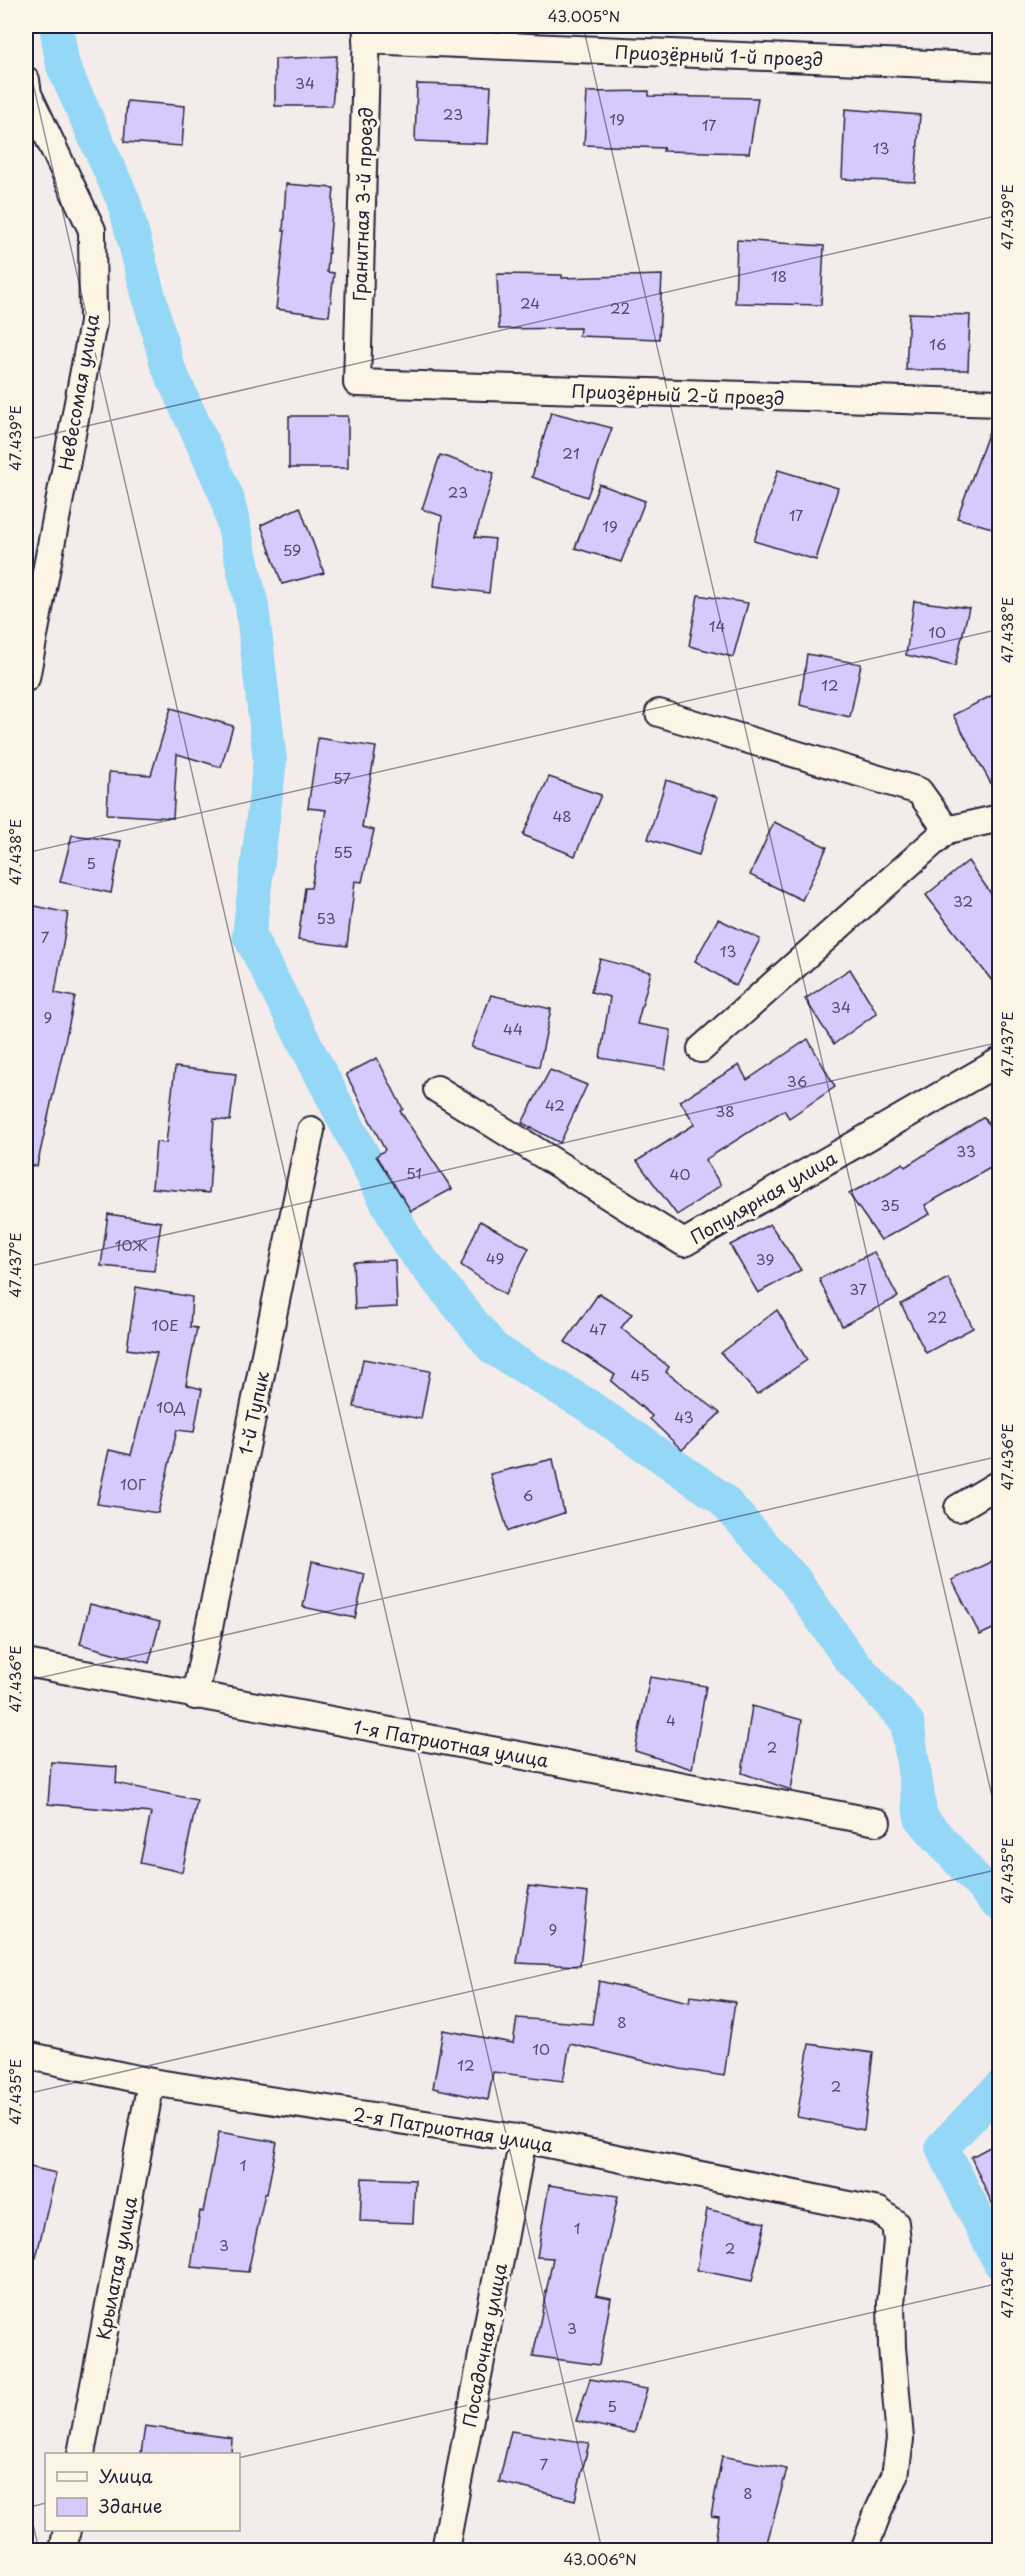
<svg xmlns="http://www.w3.org/2000/svg" width="1025" height="2576" font-family="'Playpen Sans',sans-serif">
  <style>
    .lines { fill: none; stroke-linecap: round; stroke-linejoin: round }
    .canal { stroke: #94d7f6; stroke-width: 34 }
    .building { fill: #d6cafc; stroke: #22223b; stroke-width: 1.5 }
    .minor-casing { stroke: #22223b; stroke-width: 30 }
    .minor { stroke: #fcf5e5; stroke-width: 26 }
    .ticks { fill: none; stroke: #22223b; stroke-width: 1.5; stroke-opacity: 0.45 }
    .labels { text-anchor: middle; dominant-baseline: central; stroke-width: 6; stroke-linejoin: round; paint-order: stroke }
    .number-label { font-size: 15px; fill: #4f4c6b }
    .street-label { font-size: 18px; fill: #22223b; stroke: #fcf5e5 }
    .neatline { fill: none; stroke: #22223b; stroke-width: 2 }
    .ticks-label { font-size: 15px; text-anchor: middle; fill: #22223b }
  </style>
  <rect width="100%" height="100%" fill="#f4ecea"/>
  <filter id="ink" filterUnits="userSpaceOnUse"><feTurbulence type="fractalNoise" baseFrequency=".0167" numOctaves="2"/><feDisplacementMap in="SourceGraphic" scale="12" xChannelSelector="R" yChannelSelector="G"/><feConvolveMatrix kernelMatrix="1 2 1 2 8 2 1 2 1" color-interpolation-filters="sRGB"/></filter>
  <g filter="url(#ink)">
    <g class="lines">
      <g class="canal">
        <path d="M56,26L63,66L124,202L167,365L227,497L252,606L270,760L249,935L409,1245L494,1349L587,1405L721,1498L794,1579L849,1658L907,1722L921,1818L993,1899L1000,1904"/>
        <path d="M1000,2087L942,2147L1000,2263"/>
      </g>
    </g>
    <g class="building">
      <path d="M337,56L332,106H275V59Z"/>
      <path d="M417,84L491,86L488,144L415,141Z"/>
      <path d="M649,91V96L758,98L749,153L663,151L664,148L584,145L587,92Z"/>
      <path d="M127,101L185,106L182,146L124,142Z"/>
      <path d="M845,109L920,115L915,182L842,179Z"/>
      <path d="M286,184L334,188L327,272L334,273L329,316L276,309L285,231H283Z"/>
      <path d="M737,240L824,246L821,305L735,303Z"/>
      <path d="M497,274L562,275V278L662,275L659,339L579,336L580,328L499,329Z"/>
      <path d="M909,313L970,315L968,370H906Z"/>
      <path d="M551,412L612,428L587,497L532,477Z"/>
      <rect x="289" y="416" width="59" height="52"/>
      <path d="M994,418H999V530L957,518Z"/>
      <path d="M440,455L494,473L475,537L495,539L489,593L434,586L442,516L422,509Z"/>
      <path d="M778,470L838,488L816,560L754,541Z"/>
      <path d="M599,484L645,501L621,562L575,548Z"/>
      <path d="M300,507L324,573L282,584L261,525Z"/>
      <path d="M698,595L748,603L733,657L689,646Z"/>
      <path d="M914,601L969,608L955,666L906,655Z"/>
      <path d="M807,654L861,664L850,717L800,705Z"/>
      <path d="M999,692V798L953,715Z"/>
      <path d="M171,708L233,726L221,767L177,754L173,818L107,814L109,772L151,775Z"/>
      <path d="M318,738L376,747L362,827L374,830L362,882L355,881L347,946L298,940L305,888H311L326,810L308,808Z"/>
      <path d="M549,777L601,795L575,856L523,835Z"/>
      <path d="M666,780L718,797L699,855L648,839Z"/>
      <path d="M774,822L827,847L802,900L750,875Z"/>
      <path d="M72,835L121,841L111,893L60,882Z"/>
      <path d="M968,861L999,905V990L926,895Z"/>
      <path d="M26,904L68,913L55,993L75,997L37,1166L26,1165Z"/>
      <path d="M718,919L760,939L736,986L695,961Z"/>
      <path d="M600,959L651,972L637,1024L671,1030L665,1069L600,1058L610,997L591,992Z"/>
      <path d="M850,969L877,1013L834,1044L805,999Z"/>
      <path d="M491,995L551,1009L539,1067L471,1047Z"/>
      <path d="M808,1039L835,1087L789,1118L784,1110L705,1160L721,1185L677,1215L637,1161L695,1124L680,1101L739,1065L747,1080Z"/>
      <path d="M377,1058L403,1109L400,1111L452,1189L411,1211L376,1156L385,1150L346,1074Z"/>
      <path d="M175,1067L236,1074L230,1121L214,1119L209,1193L152,1188L156,1142L166,1143Z"/>
      <path d="M550,1070L587,1085L560,1143L522,1123Z"/>
      <path d="M984,1117L999,1143V1163L925,1205L930,1214L881,1240L849,1194L903,1163L905,1167Z"/>
      <path d="M108,1214L161,1222L154,1271L101,1266Z"/>
      <path d="M480,1221L529,1248L505,1295L461,1265Z"/>
      <path d="M770,1224L801,1270L758,1293L730,1245Z"/>
      <path d="M874,1252L898,1297L842,1326L819,1279Z"/>
      <path d="M395,1260L397,1307L355,1309L353,1262Z"/>
      <path d="M948,1278L973,1328L926,1353L901,1304Z"/>
      <path d="M136,1287L192,1297L190,1327L197,1328L186,1385L202,1389L194,1432L177,1430L158,1513L97,1504L109,1450L131,1455L157,1353L127,1349Z"/>
      <path d="M599,1293L632,1314L621,1328L669,1367L666,1372L720,1413L682,1450L650,1419L652,1416L611,1381L615,1375L565,1342Z"/>
      <path d="M777,1310L807,1360L757,1394L721,1353Z"/>
      <path d="M363,1359L430,1371L421,1419L354,1407Z"/>
      <path d="M553,1459L564,1513L508,1531L490,1474Z"/>
      <path d="M999,1558V1626L980,1635L952,1580Z"/>
      <path d="M312,1562L365,1574L355,1618L303,1607Z"/>
      <path d="M90,1604L160,1622L149,1663L80,1644Z"/>
      <path d="M650,1677L706,1686L692,1769L635,1751Z"/>
      <path d="M752,1706L802,1720L791,1790L742,1773Z"/>
      <path d="M51,1762L117,1767L116,1783L197,1800L182,1872L140,1863L151,1813L48,1804Z"/>
      <path d="M529,1886L588,1893L580,1966L517,1963Z"/>
      <path d="M599,1981L689,2002L690,1996L735,2002L724,2076L680,2069L570,2044L563,2081L493,2072L488,2100L433,2088L443,2030L513,2043L517,2018L592,2024Z"/>
      <path d="M809,2044L873,2053L864,2130L797,2117Z"/>
      <path d="M219,2132L277,2142L267,2194L265,2193L248,2272L191,2267L200,2211L203,2212Z"/>
      <path d="M999,2142V2219L971,2157Z"/>
      <path d="M26,2166L56,2173L36,2258L26,2257Z"/>
      <path d="M362,2178L415,2180L413,2223L360,2221Z"/>
      <path d="M549,2185L618,2196L596,2295L611,2298L599,2365L533,2356L553,2258L537,2257Z"/>
      <path d="M707,2209L765,2223L752,2281L697,2270Z"/>
      <path d="M590,2379L647,2389L634,2433L576,2421Z"/>
      <path d="M145,2426L232,2438L231,2454H141Z"/>
      <path d="M511,2431L589,2443L575,2500L499,2482Z"/>
      <path d="M722,2456L787,2469L765,2550H714L719,2517L711,2516Z"/>
    </g>
    <g class="lines">
      <g class="minor-casing">
        <g id="minor">
          <path d="M367,26L357,383L1000,403"/>
          <path d="M366,40L1000,67"/>
          <path d="M26,80L28,94L92,230L93,323L26,678"/>
          <path d="M659,713L919,791L947,830"/>
          <path d="M701,1049L947,830L1000,818"/>
          <path d="M437,1089L684,1243L1000,1061"/>
          <path d="M958,1508L1000,1483"/>
          <path d="M26,1663L877,1822"/>
          <path d="M195,1696L311,1130"/>
          <path d="M26,2055L151,2082L523,2139L879,2211L895,2223L897,2241L891,2303L892,2347L900,2439L895,2476L878,2512L864,2550"/>
          <path d="M81,2454L151,2082"/>
          <path d="M63,2550L67,2530"/>
          <path d="M445,2550L523,2139"/>
        </g>
      </g>
      <use href="#minor" class="minor"/>
    </g>
  </g>
  <path class="ticks" d="M26,26H29M583,26L1000,1831M26,53L602,2550M26,440L1000,215M26,853L1000,629M26,1267L1000,1042M26,1681L1000,1456M26,2094L1000,1869M238,2458L1000,2283M26,2494L39,2550M26,2508L46,2503"/>
  <g class="labels">
    <g class="number-label">
      <text x="305" y="82">34</text>
      <text x="453" y="113">23</text>
      <text x="617" y="118">19</text>
      <text x="709" y="124">17</text>
      <text x="881" y="147">13</text>
      <text x="779" y="275">18</text>
      <text x="530" y="302">24</text>
      <text x="620" y="307">22</text>
      <text x="938" y="343">16</text>
      <text x="571" y="452">21</text>
      <text x="458" y="491">23</text>
      <text x="796" y="514">17</text>
      <text x="610" y="525">19</text>
      <text x="292" y="549">59</text>
      <text x="717" y="625">14</text>
      <text x="937" y="631">10</text>
      <text x="830" y="684">12</text>
      <text x="342" y="777">57</text>
      <text x="562" y="815">48</text>
      <text x="343" y="851">55</text>
      <text x="91" y="862">5</text>
      <text x="963" y="900">32</text>
      <text x="326" y="917">53</text>
      <text x="45" y="936">7</text>
      <text x="728" y="950">13</text>
      <text x="841" y="1006">34</text>
      <text x="48" y="1016">9</text>
      <text x="513" y="1028">44</text>
      <text x="797" y="1080">36</text>
      <text x="555" y="1104">42</text>
      <text x="725" y="1110">38</text>
      <text x="966" y="1150">33</text>
      <text x="414" y="1172">51</text>
      <text x="680" y="1173">40</text>
      <text x="890" y="1204">35</text>
      <text x="131" y="1244">10Ж</text>
      <text x="495" y="1257">49</text>
      <text x="765" y="1258">39</text>
      <text x="858" y="1288">37</text>
      <text x="937" y="1316">22</text>
      <text x="165" y="1324">10Е</text>
      <text x="598" y="1328">47</text>
      <text x="640" y="1374">45</text>
      <text x="171" y="1406">10Д</text>
      <text x="684" y="1416">43</text>
      <text x="133" y="1483">10Г</text>
      <text x="528" y="1494">6</text>
      <text x="671" y="1719">4</text>
      <text x="772" y="1746">2</text>
      <text x="553" y="1928">9</text>
      <text x="622" y="2021">8</text>
      <text x="541" y="2048">10</text>
      <text x="466" y="2064">12</text>
      <text x="836" y="2085">2</text>
      <text x="243" y="2164">1</text>
      <text x="577" y="2227">1</text>
      <text x="224" y="2244">3</text>
      <text x="730" y="2247">2</text>
      <text x="572" y="2327">3</text>
      <text x="612" y="2405">5</text>
      <text x="544" y="2463">7</text>
      <text x="748" y="2492">8</text>
    </g>
    <g class="street-label">
      <text transform="translate(719 55) rotate(2)">Приозёрный 1-й проезд</text>
      <text transform="translate(362 204) rotate(-88)">Гранитная 3-й проезд</text>
      <text transform="translate(78 392) rotate(-80)">Невесомая улица</text>
      <text transform="translate(678 394) rotate(2)">Приозёрный 2-й проезд</text>
      <text transform="translate(763 1197) rotate(-30)">Популярная улица</text>
      <text transform="translate(253 1413) rotate(-78)">1-й Тупик</text>
      <text transform="translate(451 1743) rotate(10)">1-я Патриотная улица</text>
      <text transform="translate(453 2129) rotate(9)">2-я Патриотная улица</text>
      <text transform="translate(116 2268) rotate(-79)">Крылатая улица</text>
      <text transform="translate(484 2345) rotate(-79)">Посадочная улица</text>
    </g>
  </g>
  <rect width="1025" height="2576" fill="none" stroke="#fcf5e5" stroke-width="66"/>
  <rect x="45" y="2453" width="195" height="78" fill="#fcf5e5" stroke="#a5a1a1" stroke-width="1.5"/>
  <rect x="57" y="2472" width="30" height="9" fill="#fcf5e5" stroke="#a5a1a1" stroke-width="1.5"/>
  <text x="99" y="2483" font-size="18" fill="#22223b">Улица</text>
  <rect x="57" y="2498" width="30" height="18" fill="#d6cafc" stroke="#a5a1a1" stroke-width="1.5"/>
  <text x="99" y="2513" font-size="18" fill="#22223b">Здание</text>
  <rect x="33" y="33" width="959" height="2510" class="neatline"/>
  <g class="ticks-label">
    <text x="584" y="22">43.005°N</text>
    <text transform="translate(1008 217) rotate(-90)" y="5">47.439°E</text>
    <text transform="translate(16 438) rotate(-90)" y="5">47.439°E</text>
    <text transform="translate(1008 630) rotate(-90)" y="5">47.438°E</text>
    <text transform="translate(16 852) rotate(-90)" y="5">47.438°E</text>
    <text transform="translate(1008 1044) rotate(-90)" y="5">47.437°E</text>
    <text transform="translate(16 1265) rotate(-90)" y="5">47.437°E</text>
    <text transform="translate(1008 1457) rotate(-90)" y="5">47.436°E</text>
    <text transform="translate(16 1679) rotate(-90)" y="5">47.436°E</text>
    <text transform="translate(1008 1871) rotate(-90)" y="5">47.435°E</text>
    <text transform="translate(16 2092) rotate(-90)" y="5">47.435°E</text>
    <text transform="translate(1008 2285) rotate(-90)" y="5">47.434°E</text>
    <text x="600" y="2565">43.006°N</text>
  </g>
</svg>
